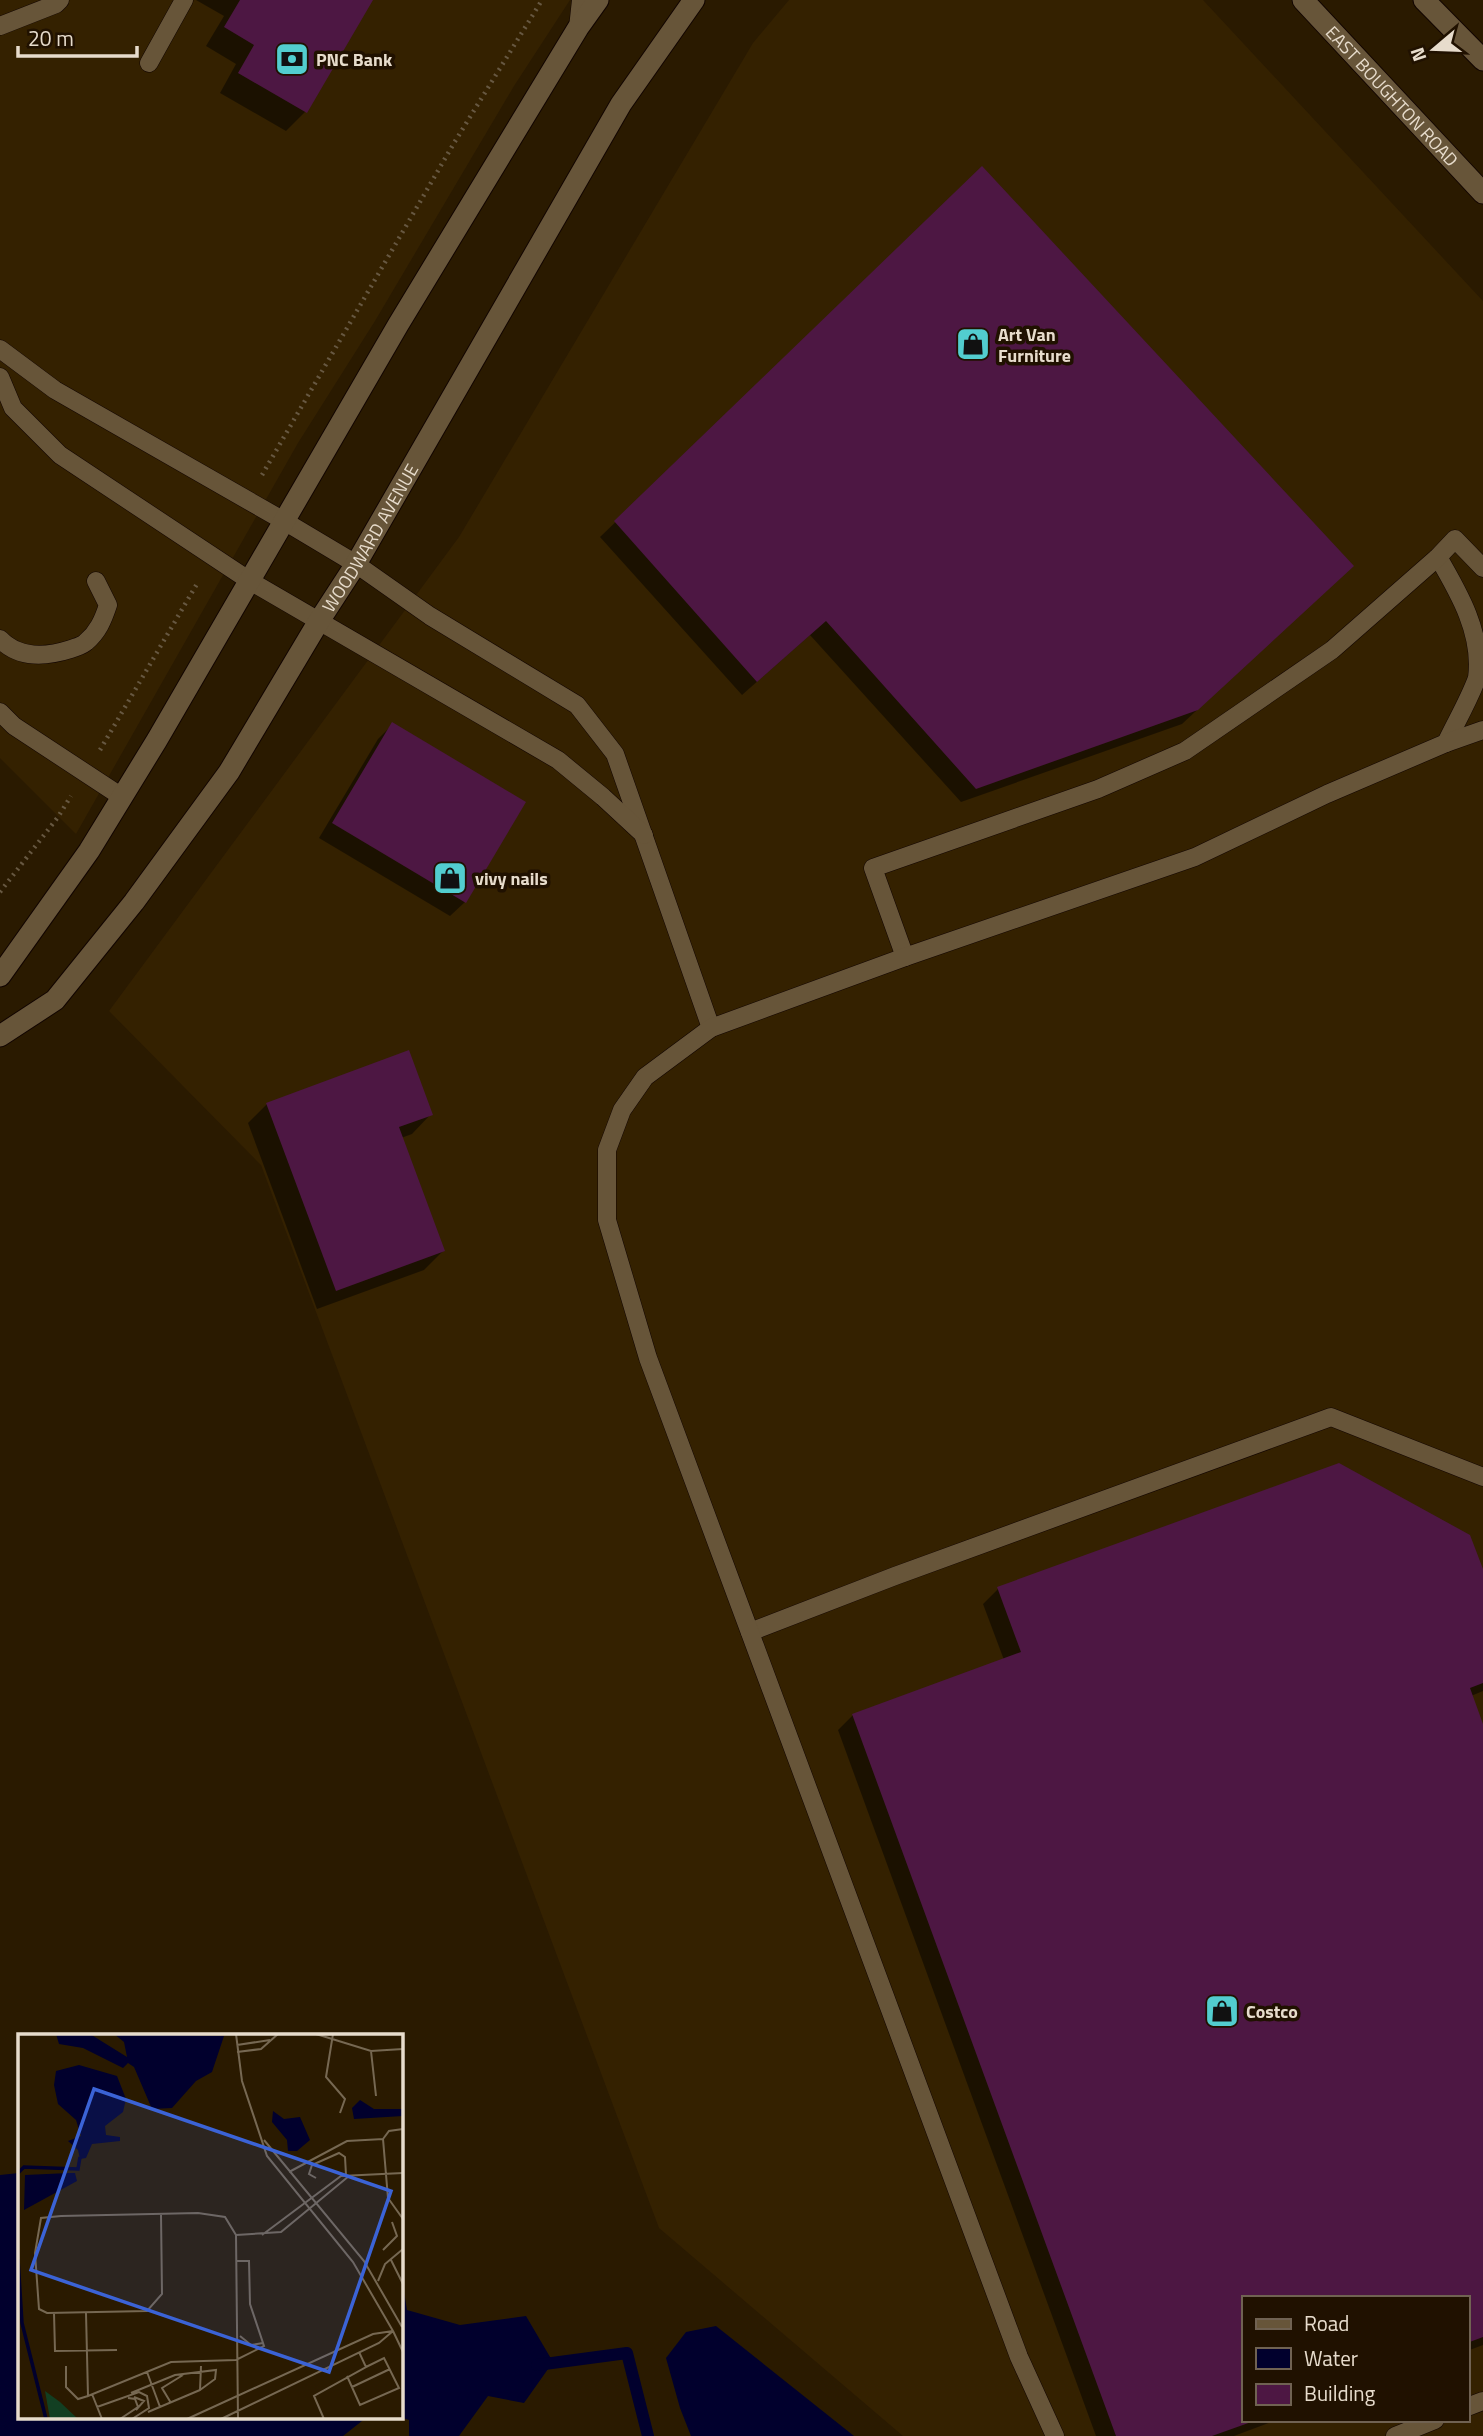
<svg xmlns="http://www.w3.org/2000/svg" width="1483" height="2436" font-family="'Titillium Web',sans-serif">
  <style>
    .built { fill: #342100; fill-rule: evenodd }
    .water { fill: #01002d }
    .shadow { fill: #0007 }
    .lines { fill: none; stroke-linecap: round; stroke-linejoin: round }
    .stream { stroke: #01002d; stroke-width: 12 }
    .building { fill: #4d1743 }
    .lane-casing { stroke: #120500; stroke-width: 19 }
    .secondary-casing { stroke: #120500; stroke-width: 23 }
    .path { stroke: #675841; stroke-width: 4.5; stroke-dasharray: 2 5; stroke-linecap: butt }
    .lane { stroke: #675539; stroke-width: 18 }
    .secondary { stroke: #675539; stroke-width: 21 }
    .labels { text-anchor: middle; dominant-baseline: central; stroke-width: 7; stroke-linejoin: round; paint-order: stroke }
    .poi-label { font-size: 18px; font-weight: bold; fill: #e7dccc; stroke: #201100; text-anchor: start }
    .street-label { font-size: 18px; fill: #e7dccc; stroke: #201100 }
    .inset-river { fill: none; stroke: #01002d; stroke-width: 3.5 }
    .inset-road { fill: none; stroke: #766852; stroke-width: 2 }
    .view { fill: #3b63d6; fill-opacity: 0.15; stroke: #3b63d6; stroke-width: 3.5 }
    .inset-edge { fill: none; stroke: #e7dccc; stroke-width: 3.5 }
  </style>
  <rect width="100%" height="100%" fill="#2a1a00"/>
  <g class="built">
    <path d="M0,0H570L514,86L375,321L298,443L76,834L0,758Z"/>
    <path d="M789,0H1203L1483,301V2436H903L659,2228L261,1165L109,1011L459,537L753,43ZM1243,2298H1467V2420H1243Z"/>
  </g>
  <g class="water">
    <path d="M19,2173V2417H367L343,2436H0V2175Z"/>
    <path d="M401,2273L407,2310L460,2325L526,2316L553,2362L524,2403L488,2396L459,2436H409V2420L400,2417Z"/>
    <path d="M716,2326L854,2436H691L680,2408L666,2358L686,2332Z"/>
  </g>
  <g class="shadow">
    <path d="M196,0H371L305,112L286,131L220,93L236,64L206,46L224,16Z"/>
    <path d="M982,169L1337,580L1182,724L961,802L810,635L742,695L600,537Z"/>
    <path d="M393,724L465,902L450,916L319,838L378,739Z"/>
    <path d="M267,1104L431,1114L412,1134L401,1138L443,1251L424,1270L317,1309L248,1123Z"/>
    <path d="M1483,1574V1691L1471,1696L1483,1729V2345L1467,2351V2298H1243V2420H1277L1234,2436H1096L838,1730L853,1715L1004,1660L983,1604L998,1589Z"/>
  </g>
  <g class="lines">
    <path class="stream" d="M537,2365L627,2353L648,2436"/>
  </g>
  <g class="building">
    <path d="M240,0H373L307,113L238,73L254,45L224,27Z"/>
    <path d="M982,166L1354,566L1198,710L976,789L826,621L757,682L614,521Z"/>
    <path d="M392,722L526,802L466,903L332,823Z"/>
    <path d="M409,1050L433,1115L399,1127L445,1251L336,1291L266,1103Z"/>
    <path d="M1339,1463L1470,1535L1483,1569V1683L1470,1688L1483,1724V2337L1467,2343V2298H1243V2420L1254,2421L1212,2436H1116L852,1714L1021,1652L997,1587Z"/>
  </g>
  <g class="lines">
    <g class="lane-casing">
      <g id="lane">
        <path d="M0,26L56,4L60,0"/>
        <path d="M578,28L581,0"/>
        <path d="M149,63L184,0"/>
        <path d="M0,349L55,390L284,521L356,564L430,616L577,705L615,754L711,1028"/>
        <path d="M0,377L13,408L60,455L250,581L558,760L603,797L644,835"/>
        <path d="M1438,557C1459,593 1483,634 1477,678C1469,700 1456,722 1446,743"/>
        <path d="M0,639C19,659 46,657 71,649C76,647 82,646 86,642C98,632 103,620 108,605L96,581"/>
        <path d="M0,712L14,726L122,797"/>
        <path d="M905,957L873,868L1098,789L1185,751L1332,650L1438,557L1455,539L1483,568"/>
        <path d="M750,1632L895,1576L1331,1417L1483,1477"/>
        <path d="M1467,2407L1483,2401"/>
        <path d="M1055,2436L1019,2357L648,1358L607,1220V1150L622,1110L645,1077L711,1028L905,957L1195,857L1327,794L1446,743L1483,730"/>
        <path d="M1395,2436L1435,2420"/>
      </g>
    </g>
    <g class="secondary-casing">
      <g id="secondary">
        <path id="s1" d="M1303,0L1483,193"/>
        <path d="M1424,0L1483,60"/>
        <path d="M0,976L89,851L157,740L398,325L578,28L598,0"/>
        <path id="s2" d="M0,1036L55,1000L134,902L229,772L319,621L356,564L621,104L694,0"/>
      </g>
    </g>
    <g class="path">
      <path d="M262,475L454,143L542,0"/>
      <path d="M100,750L198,582"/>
      <path d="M0,892L58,817L71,796"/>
    </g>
    <use href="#lane" class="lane"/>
    <use href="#secondary" class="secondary"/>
  </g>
  <defs>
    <g id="bank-square" transform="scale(1.75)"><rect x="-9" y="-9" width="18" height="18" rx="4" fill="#52cdcf" stroke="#201100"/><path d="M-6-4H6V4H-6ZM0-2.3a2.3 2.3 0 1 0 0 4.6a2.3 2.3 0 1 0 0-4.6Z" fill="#111"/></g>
    <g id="shop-square" transform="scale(1.75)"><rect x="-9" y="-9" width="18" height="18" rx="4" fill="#52cdcf" stroke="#201100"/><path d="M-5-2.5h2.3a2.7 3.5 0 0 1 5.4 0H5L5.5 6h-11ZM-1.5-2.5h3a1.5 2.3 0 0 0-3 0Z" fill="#111"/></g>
  </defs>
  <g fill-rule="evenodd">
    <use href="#bank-square" x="292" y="59"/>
    <use href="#shop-square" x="973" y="344"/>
    <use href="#shop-square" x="450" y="878"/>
    <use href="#shop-square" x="1222" y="2011"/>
  </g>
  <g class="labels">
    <g class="poi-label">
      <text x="316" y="59">PNC Bank</text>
      <text x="998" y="334">Art Van<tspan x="998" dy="21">Furniture</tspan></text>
      <text x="475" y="878">vivy nails</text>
      <text x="1246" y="2011">Costco</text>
    </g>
    <g class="street-label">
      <text stroke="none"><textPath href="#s1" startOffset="131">EAST BOUGHTON ROAD</textPath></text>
      <text stroke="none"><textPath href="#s2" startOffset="626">WOODWARD AVENUE</textPath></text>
    </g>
  </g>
  <g transform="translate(18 2034)">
    <rect width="385" height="385" fill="#2a1a00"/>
    <path d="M27,357L42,368L60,385H32Z" fill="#123f22"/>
    <path d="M38,0H72L109,23L106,8L96,0L206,2L194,38L178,47L154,74L134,75L116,33L110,29L105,34L65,14L41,10ZM61,31L99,42L108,65L105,78L87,92L88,101L102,103V107L74,110L68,124L62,125L60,116L50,107L63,102L58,86L40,70L36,51L38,37ZM342,66L356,75H385V82L336,85L334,74ZM255,77L266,85L282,83L292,106L279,117H270L269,106L254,88ZM51,139H57L59,147L6,176L7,141Z" fill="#01002d"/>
    <path class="inset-river" d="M0,139L6,133L60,135L62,123M0,225L4,289L28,385"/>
    <path class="inset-road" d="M218,0L224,47L249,122L335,228L375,297M298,0L353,17L385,15M315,0L308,43L327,65L322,79M219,11L252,6M353,17L358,62M219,18L243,15L260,0M365,105L371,97L385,95M246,106L346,227L384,293M271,138L329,107L365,105L370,164L385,185M298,144L291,140L294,131L321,119L327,123L328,141M143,180L144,260L129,277L29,279L21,275L17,219L23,184L43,182L180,179L207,183L218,201L220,385M218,201L263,198L331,142M244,201L323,142L385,139M365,216L379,202L374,188M373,226L385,250M360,247L367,230L385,215M36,279L37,317L99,316M68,279L70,362L153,328L218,326L246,312L232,270L231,227H218M375,297L385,318M222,302L233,311L245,309M48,332V353L60,365L70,362M129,338L142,373M329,342L342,371L381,354L366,324L348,333M334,353L372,335M113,359L157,341L198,336L197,345L182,356M74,360L84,385M116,363L126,367L118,376M153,369L144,354L165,341M79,373L121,358L129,362L131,374L114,385M130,378L182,356L183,332M102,385L120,373L117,365L110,364M169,385L355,300L375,297M203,385L361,309L375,297M306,385L296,362L348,333L341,318"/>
    <path class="view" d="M76,55L373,157L311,338L13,236Z"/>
    <rect width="385" height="385" class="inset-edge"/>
  </g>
  <rect x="1242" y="2296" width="228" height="126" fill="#201100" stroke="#706252" stroke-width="2"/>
  <rect x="1256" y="2319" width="35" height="10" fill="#675539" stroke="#706252" stroke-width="2"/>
  <text x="1304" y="2331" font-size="21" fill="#e7dccc">Road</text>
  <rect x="1256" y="2348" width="35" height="21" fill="#01002d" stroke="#706252" stroke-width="2"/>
  <text x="1304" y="2366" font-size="21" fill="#e7dccc">Water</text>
  <rect x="1256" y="2384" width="35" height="21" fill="#4d1743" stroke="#706252" stroke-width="2"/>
  <text x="1304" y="2401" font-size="21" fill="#e7dccc">Building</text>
  <g transform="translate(1434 49) rotate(251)" stroke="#201100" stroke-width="5" paint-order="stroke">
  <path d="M0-5L12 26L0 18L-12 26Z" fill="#e7dccc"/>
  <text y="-10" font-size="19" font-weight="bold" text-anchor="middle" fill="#e7dccc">N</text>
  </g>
  <path d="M18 46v10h119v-10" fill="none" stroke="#e7dccc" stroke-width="3.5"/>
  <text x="28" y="46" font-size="21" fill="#e7dccc" stroke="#201100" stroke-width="5" paint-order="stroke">20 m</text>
</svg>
